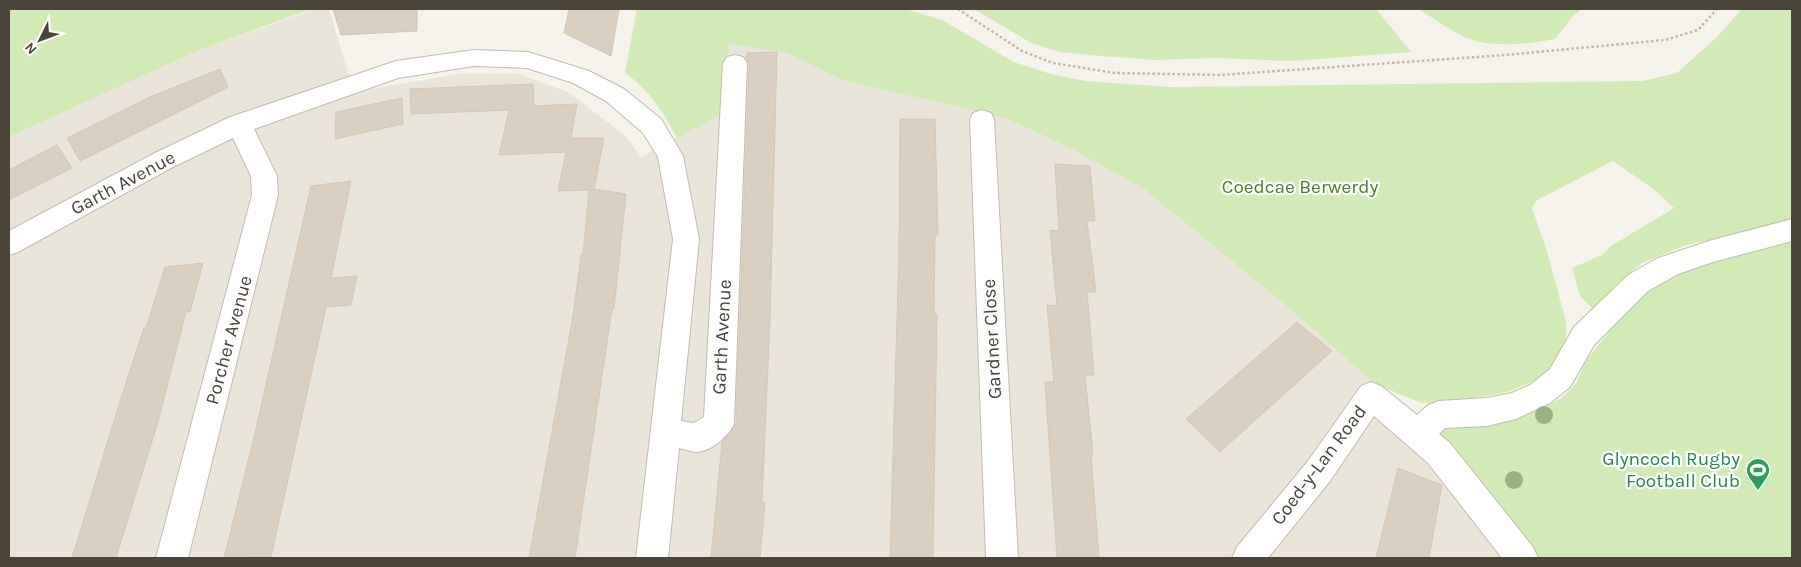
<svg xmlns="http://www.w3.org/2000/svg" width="1801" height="567" font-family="Karla,sans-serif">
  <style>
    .residential { fill: #eae5da }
    .green { fill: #d2eab5 }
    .building { fill: #d8cfc1; stroke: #d3c7b4 }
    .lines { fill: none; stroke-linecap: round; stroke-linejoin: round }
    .minor-casing { stroke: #c2bbae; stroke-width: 2 }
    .path { stroke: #c4b79f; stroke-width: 2.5; stroke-dasharray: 2.5 2.5; stroke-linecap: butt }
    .minor { fill: #fff; fill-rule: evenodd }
    .tree { fill: #97b381 }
    .labels { text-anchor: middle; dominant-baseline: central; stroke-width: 4.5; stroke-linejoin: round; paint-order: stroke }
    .street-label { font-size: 19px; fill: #4b4439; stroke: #fff }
    .park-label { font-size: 19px; fill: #4a7f2a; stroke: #fff }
    .leisure-label { font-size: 19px; fill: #27864d; stroke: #fff; text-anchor: end }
  </style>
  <rect width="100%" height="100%" fill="#f6f3ec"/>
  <path class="residential" d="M315,9H329L354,92L458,74H519L568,92L626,136L641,157L724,112L729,44L789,53L842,80L1005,118L1070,148L1144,189L1289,308L1375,384L1406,439L1509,558H9V137L197,51Z"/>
  <g class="green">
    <path d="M9,9H311L197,51L9,137Z"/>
    <path d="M637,9L908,10L942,20L1014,62L1051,74L1085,81L1170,87L1642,81L1677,73L1717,37L1742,9H1792V221L1683,246L1642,263L1616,284L1603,301L1592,308L1580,296L1572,268L1602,255L1611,246L1674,208L1656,191L1613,161L1537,200L1532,208L1547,251L1566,322V337L1562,354L1555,367L1542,377L1511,391L1457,402L1422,403L1375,384L1289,308L1144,189L1070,148L1005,118L842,80L788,53L729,44L725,112L677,138C664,112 649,90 625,73Z"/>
    <path d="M974,9H1376L1411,52L1291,61L1217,58L1154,60L1101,56L1060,52L1031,43Z"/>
    <path d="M1418,9H1582L1573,16L1555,39C1530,44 1491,48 1467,38C1450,31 1434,18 1418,9Z"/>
    <path d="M1792,242V558H1540L1474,483L1430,428L1512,417L1544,408L1563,397L1577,382L1584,363L1635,299L1673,274L1705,264Z"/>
  </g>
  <g class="building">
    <path d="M333,9H417V31L341,35Z"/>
    <path d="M569,9H619L611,56L564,33Z"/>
    <path d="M777,52L770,319L762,502H765L760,558H711L722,442L736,424L749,63L746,58L747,53Z"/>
    <path d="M220,69L228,87L80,161L67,138L150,97Z"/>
    <path d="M533,84L534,106L577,104L571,138H604L594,189L626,194L614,309H612L606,349L575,558H529L573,316L581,255H583L589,190L558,191L566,152L499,155L509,110L411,114L410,89Z"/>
    <path d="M402,98L403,124L335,139L336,112Z"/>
    <path d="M900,119H935L938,235H935L934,314H937L933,558H890L899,251Z"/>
    <path d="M57,145L72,168L9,200V170Z"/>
    <path d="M1055,164L1090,166L1095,221H1087L1096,292H1087L1094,375H1085L1093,454H1091L1099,558H1057L1045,382H1054L1047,305L1057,306L1050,230L1059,231Z"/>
    <path d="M351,181L331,278L357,276L351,305L326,307L271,557L224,558L255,433L311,186Z"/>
    <path d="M203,263L190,312H186L158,422L116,558H72L121,398L144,328H146L165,267Z"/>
    <path d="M1297,322L1332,351L1220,452L1186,419Z"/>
    <path d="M1398,468L1442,485L1429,558H1376Z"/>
  </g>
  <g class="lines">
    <g class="minor-casing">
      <g id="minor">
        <path d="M474,50L528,52L589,71L624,89L661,119L683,156L699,239L681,421L694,423L704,417L723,63L727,57L735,55L743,57L747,63L734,424C729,436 709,453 695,452C690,451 684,449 679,448L668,558H636L673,239L658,157L643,133L606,101L573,83L527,68L474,66L398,78L254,129L277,176L278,195L188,558H156L252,195L251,176L233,138L171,168L18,252L9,255V231L153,154L230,117L396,61Z"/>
        <path d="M982,110L991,113L994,119L1018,558H986L970,119L973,113Z"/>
        <path d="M1792,219V241L1713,262L1678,274L1648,291L1594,345L1570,387L1550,403L1516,419L1487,426L1445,428L1439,434L1450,443L1533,547L1538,558H1502L1428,463L1374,416L1330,481L1268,558H1232L1237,547L1308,461L1361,386L1371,382L1381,386L1417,415L1428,405L1439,401L1487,398L1512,393L1530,385L1550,369L1574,327L1628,275L1658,258L1712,240Z"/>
      </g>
    </g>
    <path class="path" d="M958,9L1022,51L1053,63L1115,73L1220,75L1505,55L1665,40L1698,30L1717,9"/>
    <use href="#minor" class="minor"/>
  </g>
  <g class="tree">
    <circle cx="1544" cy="415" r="9"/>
    <circle cx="1514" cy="480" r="9"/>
  </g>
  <defs>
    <g id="stadium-pin" transform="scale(1.25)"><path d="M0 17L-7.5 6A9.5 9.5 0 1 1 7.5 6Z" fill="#2e9e5b" stroke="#fff"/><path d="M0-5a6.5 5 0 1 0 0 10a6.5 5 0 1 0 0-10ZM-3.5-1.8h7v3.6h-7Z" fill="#fff"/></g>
  </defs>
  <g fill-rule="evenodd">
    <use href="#stadium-pin" x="1758" y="470"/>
  </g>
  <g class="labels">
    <g class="street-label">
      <text transform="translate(123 183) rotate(-28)">Garth Avenue</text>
      <text transform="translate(722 337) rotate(-87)">Garth Avenue</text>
      <text transform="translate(992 339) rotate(-93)">Gardner Close</text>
      <text transform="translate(229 340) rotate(-75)">Porcher Avenue</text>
      <text transform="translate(1319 465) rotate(-53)">Coed-y-Lan Road</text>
    </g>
    <g class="park-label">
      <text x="1300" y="187">Coedcae Berwerdy</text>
    </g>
    <g class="leisure-label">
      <text x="1740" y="459">Glyncoch Rugby<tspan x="1740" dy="22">Football Club</tspan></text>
    </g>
  </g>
  <rect width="1801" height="567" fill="none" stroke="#4b4439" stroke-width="20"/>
  <g transform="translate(40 40) rotate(228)" stroke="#ffffff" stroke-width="4" paint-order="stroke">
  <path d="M0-4L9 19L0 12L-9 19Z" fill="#4b4439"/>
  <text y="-8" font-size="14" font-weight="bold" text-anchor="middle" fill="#4b4439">N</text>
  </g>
</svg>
